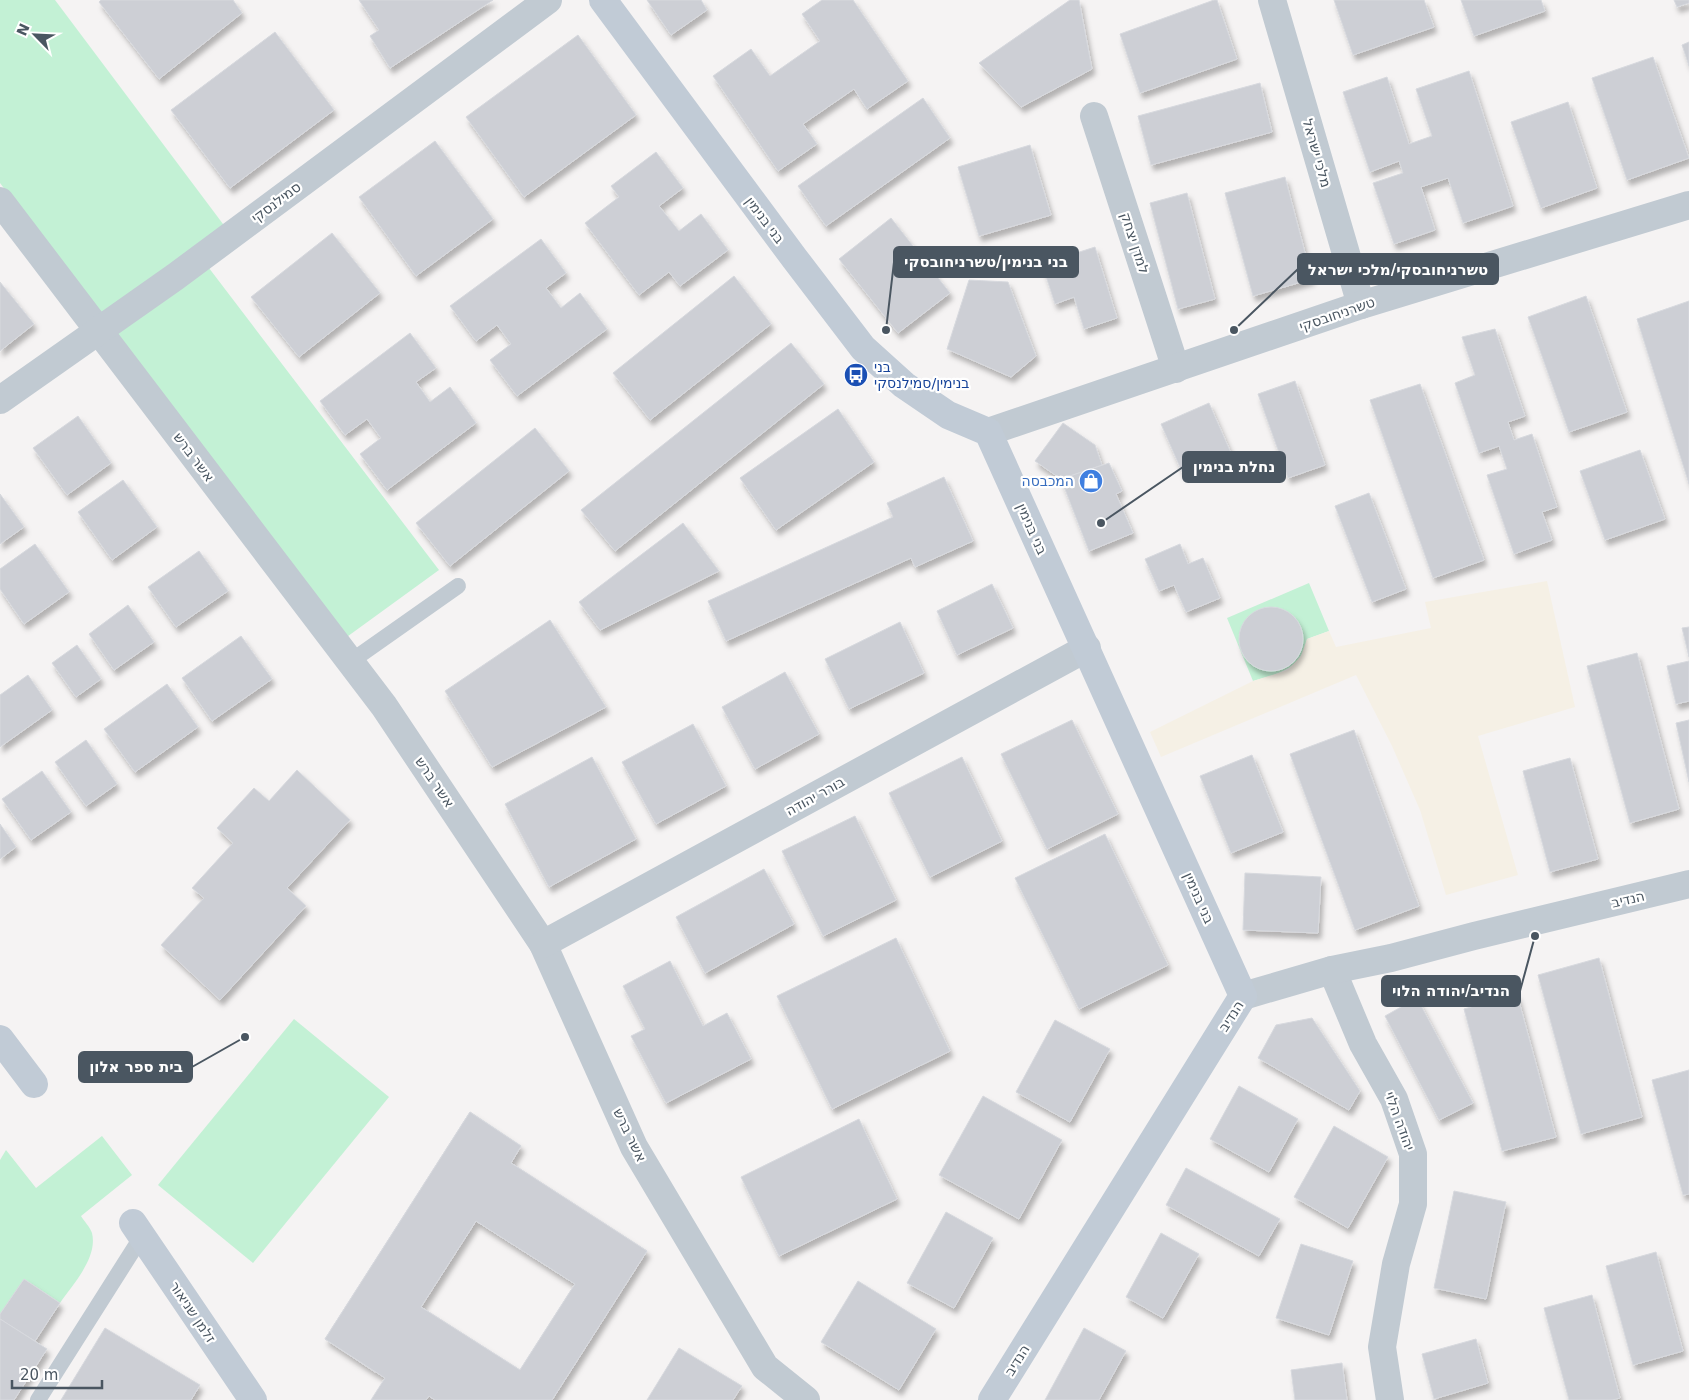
<svg xmlns="http://www.w3.org/2000/svg" width="1689" height="1400" font-family="'DejaVu Sans','Noto Sans Hebrew',sans-serif">
  <style>
    .green { fill: #c3f1d5 }
    .sand { fill: #f5f0e5 }
    .building { fill: #cdcfd5; stroke: #d7d9de; fill-rule: evenodd; filter: url(#shadow) }
    .lines { fill: none; stroke-linecap: round; stroke-linejoin: round }
    .lane { stroke: #c1cad2; stroke-width: 16 }
    .street { stroke: #c1cad2; stroke-width: 28 }
    .secondary { stroke: #c1cbd6; stroke-width: 28 }
    .labels { text-anchor: middle; dominant-baseline: central; stroke-width: 4.5; stroke-linejoin: round; paint-order: stroke }
    .street-label { font-size: 14px; fill: #4a5661; stroke: #fff }
    .transit-label { font-size: 14px; fill: #164399; stroke: #fff; text-anchor: start }
    .shop-label { font-size: 14px; fill: #366cbe; stroke: #fff; text-anchor: end }
    .leader { fill: none; stroke: #4a5661; stroke-width: 2 }
    .callout-dot { fill: #4a5661; stroke: #fff; stroke-width: 2 }
    .callout { fill: #4a5661; stroke: #4a5661; stroke-width: 2 }
    .callout-label { font-size: 15px; text-anchor: middle; font-weight: bold; fill: #fff }
  </style>
  <defs>
    <filter id="shadow"><feDropShadow dx="3" dy="5.5" stdDeviation="2.5" flood-color="#0004"/></filter>
  </defs>
  <rect width="100%" height="100%" fill="#f5f3f3"/>
  <g class="green">
    <path d="M0,0H55L226,228L196,251L439,570L344,639L0,183Z"/>
    <path d="M1309,583L1329,631L1307,639C1302,669 1278,674 1253,681L1227,618Z"/>
    <path d="M294,1019L389,1097L253,1263L158,1185Z"/>
    <path d="M102,1136L132,1175L81,1216C84,1221 90,1227 92,1233C98,1258 73,1284 60,1303L24,1279L0,1314V1160L6,1150L36,1188Z"/>
  </g>
  <path class="sand" d="M1547,581L1575,707L1478,736L1518,875L1446,895L1420,810L1392,746L1356,675L1161,757L1150,732L1253,681L1288,670L1301,656L1307,639L1329,631L1336,647L1431,628L1425,602Z"/>
  <g class="building">
    <path d="M101,0H233L242,13L159,79L99,2Z"/>
    <path d="M359,0H493L390,68L370,36L379,30Z"/>
    <path d="M647,0H701L707,10L671,35Z"/>
    <path d="M822,0H853L908,81L867,109L854,89L803,124L817,144L778,171L713,76L751,49L770,76L820,41L802,14Z"/>
    <path d="M1070,0H1079L1092,69L1021,107L979,63Z"/>
    <path d="M1214,0H1217L1237,59L1140,93L1120,34Z"/>
    <path d="M1334,0H1424L1434,27L1353,55Z"/>
    <path d="M1461,0H1541L1545,11L1474,36Z"/>
    <path d="M1674,0H1689V3L1677,7Z"/>
    <path d="M275,32L334,110L230,188L171,110Z"/>
    <path d="M578,35L636,115L524,197L466,117Z"/>
    <path d="M1689,42V66L1682,45Z"/>
    <path d="M1653,57L1689,158L1627,180L1592,78Z"/>
    <path d="M1469,71L1513,206L1463,223L1448,178L1421,187L1435,230L1394,244L1373,183L1403,173L1399,161L1370,172L1343,92L1387,77L1409,144L1432,136L1416,89Z"/>
    <path d="M1260,83L1272,132L1151,165L1138,116Z"/>
    <path d="M923,98L950,138L826,226L798,186Z"/>
    <path d="M1568,102L1597,188L1541,208L1511,122Z"/>
    <path d="M435,141L493,219L416,276L359,197Z"/>
    <path d="M1030,145L1051,215L979,236L958,167Z"/>
    <path d="M656,152L683,188L659,206L679,231L701,214L728,250L680,286L669,272L639,295L585,223L619,197L611,186Z"/>
    <path d="M1285,177L1312,279L1253,296L1225,193Z"/>
    <path d="M1187,193L1215,299L1178,309L1150,203Z"/>
    <path d="M891,218L950,293L898,333L839,259Z"/>
    <path d="M332,233L380,293L299,357L251,297Z"/>
    <path d="M541,239L566,273L546,288L561,308L580,293L607,329L517,396L490,360L511,344L497,325L476,341L450,306Z"/>
    <path d="M1095,247L1117,318L1084,329L1074,297L1055,304L1042,264Z"/>
    <path d="M734,276L771,324L650,420L613,373Z"/>
    <path d="M969,280L1008,282L1036,356L1011,377L947,349Z"/>
    <path d="M0,282L34,324L0,351Z"/>
    <path d="M1586,296L1627,412L1569,432L1528,317Z"/>
    <path d="M1689,301V484L1637,319Z"/>
    <path d="M1495,329L1525,416L1508,422L1514,440L1532,434L1557,507L1542,512L1552,540L1514,554L1487,475L1507,469L1499,446L1479,453L1455,383L1475,375L1462,337Z"/>
    <path d="M410,333L436,368L416,382L430,402L450,387L476,423L387,490L360,454L381,438L367,419L345,435L320,401Z"/>
    <path d="M791,343L824,384L615,551L581,510Z"/>
    <path d="M1295,381L1325,465L1288,478L1258,394Z"/>
    <path d="M1420,384L1484,560L1433,578L1370,400Z"/>
    <path d="M1209,403L1231,453L1183,474L1161,424Z"/>
    <path d="M838,409L874,462L776,530L740,478Z"/>
    <path d="M78,416L111,463L67,495L33,448Z"/>
    <path d="M1063,423L1095,445L1102,465L1061,479L1035,461Z"/>
    <path d="M535,428L569,471L450,566L416,523Z"/>
    <path d="M1640,450L1665,519L1605,540L1580,471Z"/>
    <path d="M1109,463L1122,491L1116,494L1133,533L1089,551L1061,479Z"/>
    <path d="M944,477L973,541L915,567L911,558L726,641L708,601L893,517L887,503Z"/>
    <path d="M123,480L157,527L112,560L78,512Z"/>
    <path d="M1369,493L1406,589L1372,602L1335,506Z"/>
    <path d="M0,494L24,527L0,544Z"/>
    <path d="M683,523L719,571L600,630L579,602Z"/>
    <path d="M35,544L69,592L24,624L0,589V569Z"/>
    <path d="M1180,544L1188,564L1203,558L1220,598L1186,612L1174,585L1159,591L1145,559Z"/>
    <path d="M199,551L228,591L176,627L148,587Z"/>
    <path d="M992,584L1013,628L957,655L937,611Z"/>
    <path d="M128,605L154,642L114,670L89,634Z"/>
    <circle cx="1271" cy="639" r="32"/>
    <path d="M550,620L606,707L492,767L445,691Z"/>
    <path d="M900,622L924,673L849,709L825,659Z"/>
    <path d="M1689,627V657L1682,628Z"/>
    <path d="M241,636L272,679L212,721L182,678Z"/>
    <path d="M77,645L101,679L76,697L52,663Z"/>
    <path d="M1637,653L1679,809L1630,823L1587,666Z"/>
    <path d="M1689,661V701L1676,704L1667,666Z"/>
    <path d="M785,672L819,734L755,769L722,707Z"/>
    <path d="M28,675L52,710L0,747V695Z"/>
    <path d="M167,684L198,727L135,772L104,729Z"/>
    <path d="M1072,720L1118,814L1047,849L1001,754Z"/>
    <path d="M1689,720V782L1676,723Z"/>
    <path d="M693,724L726,786L656,824L622,762Z"/>
    <path d="M1354,730L1419,906L1355,930L1290,754Z"/>
    <path d="M86,740L117,784L86,806L55,762Z"/>
    <path d="M1252,755L1283,832L1231,853L1200,776Z"/>
    <path d="M592,757L636,839L549,887L505,804Z"/>
    <path d="M962,757L1002,841L930,877L889,793Z"/>
    <path d="M1570,758L1598,859L1550,872L1523,771Z"/>
    <path d="M297,770L350,820L287,888L306,906L220,1000L161,945L204,898L192,888L233,843L217,828L254,788L269,801Z"/>
    <path d="M42,771L71,812L31,840L2,799Z"/>
    <path d="M855,816L896,900L823,936L782,851Z"/>
    <path d="M0,824L16,847L0,859Z"/>
    <path d="M1105,834L1168,965L1079,1009L1015,878Z"/>
    <path d="M764,869L794,924L705,973L676,917Z"/>
    <path d="M1245,873L1321,877L1318,933L1243,930Z"/>
    <path d="M896,938L950,1051L832,1109L777,996Z"/>
    <path d="M1599,958L1642,1117L1581,1134L1538,975Z"/>
    <path d="M670,961L703,1026L727,1013L751,1059L666,1103L631,1036L645,1029L623,986Z"/>
    <path d="M1517,994L1556,1137L1502,1151L1464,1009Z"/>
    <path d="M1417,998L1473,1103L1439,1120L1385,1016Z"/>
    <path d="M1312,1018L1360,1091L1349,1110L1258,1058L1276,1025Z"/>
    <path d="M1055,1020L1110,1049L1070,1122L1016,1092Z"/>
    <path d="M1689,1070V1194L1683,1195L1652,1080Z"/>
    <path d="M1239,1086L1298,1119L1269,1172L1210,1139Z"/>
    <path d="M983,1096L1062,1140L1019,1219L939,1175Z"/>
    <path d="M470,1112L521,1146L511,1163L647,1251L552,1400H435L380,1365L375,1372L325,1339ZM476,1221L575,1284L520,1370L421,1307Z"/>
    <path d="M470,1112L521,1146L511,1163L647,1251L552,1400H435L429,1396L426,1400H371L385,1378L325,1339ZM476,1221L575,1284L520,1370L421,1307Z"/>
    <path d="M859,1119L897,1199L779,1256L741,1177Z"/>
    <path d="M1334,1126L1388,1157L1348,1228L1294,1197Z"/>
    <path d="M1186,1168L1280,1219L1259,1256L1166,1205Z"/>
    <path d="M1454,1191L1506,1202L1486,1299L1434,1288Z"/>
    <path d="M946,1212L993,1238L954,1308L907,1283Z"/>
    <path d="M1161,1233L1199,1254L1163,1318L1126,1297Z"/>
    <path d="M1301,1244L1353,1261L1329,1335L1276,1318Z"/>
    <path d="M1656,1252L1683,1351L1633,1365L1606,1266Z"/>
    <path d="M24,1279L60,1303L35,1341L0,1319V1314Z"/>
    <path d="M858,1281L936,1329L899,1390L821,1342Z"/>
    <path d="M1592,1295L1620,1398L1612,1400H1569L1544,1308Z"/>
    <path d="M0,1319L47,1349L14,1400H0Z"/>
    <path d="M105,1328L200,1385L191,1400H61Z"/>
    <path d="M1084,1328L1126,1351L1099,1400H1045Z"/>
    <path d="M1476,1339L1488,1383L1434,1399L1422,1354Z"/>
    <path d="M679,1348L742,1386L733,1400H647Z"/>
    <path d="M1342,1363L1347,1400H1295L1291,1370Z"/>
  </g>
  <g class="lines">
    <g class="lane">
      <path d="M350,662L458,586"/>
      <path d="M38,1400L142,1236"/>
    </g>
    <g class="street">
      <path d="M1272,0L1361,305"/>
      <path d="M1094,116L1176,369"/>
      <path d="M0,201L384,706L543,944L634,1147L765,1367L806,1400"/>
      <path d="M0,400L175,277L548,0"/>
      <path d="M988,432L1361,305L1689,205"/>
      <path d="M543,944L1087,648"/>
      <path d="M1332,970L1363,1044L1394,1099L1413,1154V1204L1396,1264L1382,1347L1390,1400"/>
      <path d="M1243,996L1332,970L1391,958L1474,936L1689,884"/>
    </g>
    <g class="secondary">
      <path d="M603,0L795,259L863,348L904,385L948,415L988,432L1243,996L992,1400"/>
      <path d="M0,1039L34,1084"/>
      <path d="M133,1223L253,1400"/>
    </g>
  </g>
  <defs>
    <g id="bus-disc" transform="scale(1.25)"><circle r="9.5" fill="#1a4fb4" stroke="#fff"/><path d="M-5-6H5V4H4V6H2V4H-2V6H-4V4H-5ZM-3.5-4V0h7V-4ZM-3.5 1.2v1.5H-2V1.2ZM2 1.2v1.5H3.5V1.2Z" fill="#fff"/></g>
    <g id="shop-disc" transform="scale(1.25)"><circle r="9.5" fill="#3f7fe0" stroke="#fff"/><path d="M-5-2.5h2.3a2.7 3.5 0 0 1 5.4 0H5L5.5 6h-11ZM-1.5-2.5h3a1.5 2.3 0 0 0-3 0Z" fill="#fff"/></g>
  </defs>
  <g fill-rule="evenodd">
    <use href="#bus-disc" x="856" y="375"/>
    <use href="#shop-disc" x="1091" y="481"/>
  </g>
  <g class="labels">
    <g class="street-label">
      <text transform="translate(1317 153) rotate(74)">מלכי ישראל</text>
      <text transform="translate(276 202) rotate(-37)">סמילנסקי</text>
      <text transform="translate(765 220) rotate(53)">בני בנימין</text>
      <text transform="translate(1135 243) rotate(72)">למדן יצחק</text>
      <text transform="translate(1337 314) rotate(-19)">טשרניחובסקי</text>
      <text transform="translate(194 457) rotate(53)">אשר ברש</text>
      <text transform="translate(1032 529) rotate(66)">בני בנימין</text>
      <text transform="translate(435 782) rotate(56)">אשר ברש</text>
      <text transform="translate(815 796) rotate(-29)">בורר יהודה</text>
      <text transform="translate(1199 898) rotate(66)">בני בנימין</text>
      <text transform="translate(1628 899) rotate(-13)">הנדיב</text>
      <text transform="translate(1231 1016) rotate(-57)">הנדיב</text>
      <text transform="translate(1400 1121) rotate(70)">יהודה הלוי</text>
      <text transform="translate(630 1135) rotate(64)">אשר ברש</text>
      <text transform="translate(193 1312) rotate(56)">זלמן שניאור</text>
      <text transform="translate(1017 1360) rotate(-58)">הנדיב</text>
    </g>
    <g class="transit-label">
      <text x="874" y="367">בני<tspan x="874" dy="16">בנימין/סמילנסקי</tspan></text>
    </g>
    <g class="shop-label">
      <text x="1074" y="481">המכבסה</text>
    </g>
  </g>
  <path class="leader" d="M886 330L894 262M1234 330L1298 269M1101 523L1183 467M1535 936L1520 991M245 1037L192 1067"/>
  <g class="callout-dot">
    <circle cx="886" cy="330" r="5"/>
    <circle cx="1234" cy="330" r="5"/>
    <circle cx="1101" cy="523" r="5"/>
    <circle cx="1535" cy="936" r="5"/>
    <circle cx="245" cy="1037" r="5"/>
  </g>
  <g class="callout">
    <rect x="894" y="247" width="184" height="30" rx="5"/>
    <rect x="1298" y="254" width="200" height="30" rx="5"/>
    <rect x="1183" y="452" width="102" height="30" rx="5"/>
    <rect x="1382" y="976" width="138" height="30" rx="5"/>
    <rect x="79" y="1052" width="113" height="30" rx="5"/>
  </g>
  <g class="callout-label">
    <text x="986" y="267">בני בנימין/טשרניחובסקי</text>
    <text x="1398" y="275">טשרניחובסקי/מלכי ישראל</text>
    <text x="1234" y="472">נחלת בנימין</text>
    <text x="1451" y="996">הנדיב/יהודה הלוי</text>
    <text x="136" y="1072">בית ספר אלון</text>
  </g>
  <g transform="translate(35 35) rotate(294)" stroke="#ffffff" stroke-width="4" paint-order="stroke">
  <path d="M0-4L9 19L0 12L-9 19Z" fill="#4a5661"/>
  <text y="-8" font-size="14" font-weight="bold" text-anchor="middle" fill="#4a5661">N</text>
  </g>
  <path d="M12 1380v8h90v-8" fill="none" stroke="#4a5661" stroke-width="2.5"/>
  <text x="20" y="1380" font-size="15" fill="#4a5661" stroke="#ffffff" stroke-width="4" paint-order="stroke">20 m</text>
</svg>
